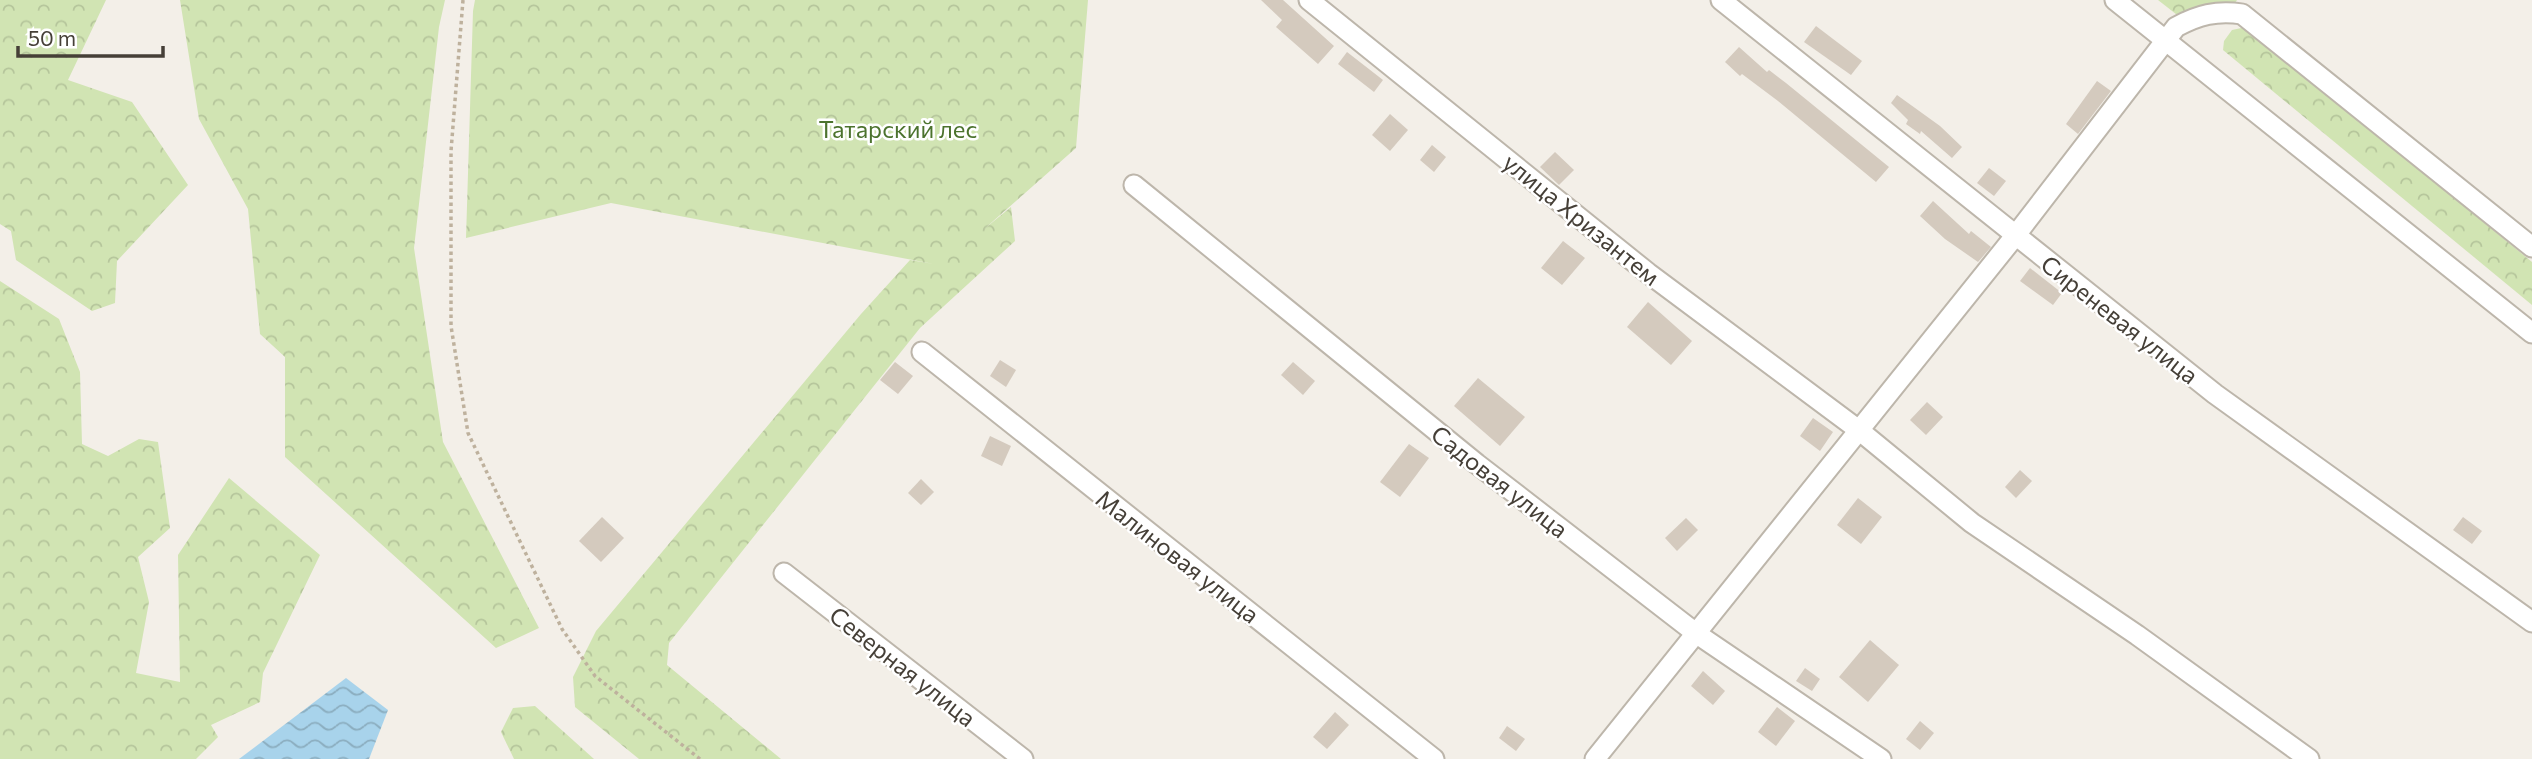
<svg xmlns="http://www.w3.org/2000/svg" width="2532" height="759" font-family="Commissioner,sans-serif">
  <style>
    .forest { fill: url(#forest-crowns) }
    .water { fill: url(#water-waves) }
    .building { fill: #d4cabe }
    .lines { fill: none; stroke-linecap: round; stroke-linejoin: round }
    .minor-casing { stroke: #bdb6ab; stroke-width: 23 }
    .path { stroke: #beb19d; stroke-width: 3.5; stroke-dasharray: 3.5 3.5; stroke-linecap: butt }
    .minor { stroke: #fff; stroke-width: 19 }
    .labels { text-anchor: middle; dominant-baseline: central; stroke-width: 5; stroke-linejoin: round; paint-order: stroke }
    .park-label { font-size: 24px; fill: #4c732e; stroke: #fff }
    .street-label { font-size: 24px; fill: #453f37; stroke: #fff }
  </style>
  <defs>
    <pattern id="forest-crowns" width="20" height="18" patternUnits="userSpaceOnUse" patternTransform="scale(1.75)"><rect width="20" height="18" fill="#d1e4b3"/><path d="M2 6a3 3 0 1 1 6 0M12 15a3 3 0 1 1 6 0" fill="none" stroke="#b5c59b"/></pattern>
    <pattern id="water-waves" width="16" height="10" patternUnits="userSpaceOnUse" patternTransform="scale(1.75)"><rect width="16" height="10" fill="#a8d3eb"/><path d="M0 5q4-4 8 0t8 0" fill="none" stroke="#8badbf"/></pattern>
  </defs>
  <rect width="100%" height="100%" fill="#f3efe8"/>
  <g class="forest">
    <path d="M0,0H106L68,80L132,102L188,185L117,261L115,303L92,311L16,260L11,231L0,224Z"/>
    <path d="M180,0H445L439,27L414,248L443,442L539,628L496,648L285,457V357L260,334L248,209L199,119Z"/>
    <path d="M475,0H1088L1076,148L983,230L1011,207L1015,241L920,328L669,643L667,665L781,759H639L575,707L573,677L596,631L861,314L910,260L934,264L611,203L466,238L473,11Z"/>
    <path d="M2158,0H2237L2235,3L2181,18Z"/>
    <path d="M2246,27L2532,262V305L2223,50L2224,41L2232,30Z"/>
    <path d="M0,281L59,319L80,372L82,444L108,456L139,439L158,442L170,528L138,557L149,602L136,673L180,682L178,555L229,478L320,555L263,673L260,702L211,725L218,737L196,759H0Z"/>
    <path d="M535,706L594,759H514L501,732L513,708Z"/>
  </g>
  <path class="water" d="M346,678L388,710L369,759H239Z"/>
  <g class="building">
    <path d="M1261,0H1283L1334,46L1318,64L1276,27L1282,20Z"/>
    <path d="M1816,26L1862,61L1851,75L1804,42Z"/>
    <path d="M1739,47L1767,72L1769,70L1786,83L1889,167L1876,182L1778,101L1742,74L1740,76L1725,62Z"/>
    <path d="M1347,52L1383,80L1374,92L1338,64Z"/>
    <path d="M2097,81L2111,91L2078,134L2066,124Z"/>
    <path d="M1897,95L1940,126L1962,147L1952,158L1921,131L1920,134L1906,124L1908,120L1891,103Z"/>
    <path d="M1390,114L1408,130L1390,151L1372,135Z"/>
    <path d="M1432,145L1446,157L1434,172L1420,160Z"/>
    <path d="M1555,152L1574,170L1559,185L1540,167Z"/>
    <path d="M1989,168L2006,181L1994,196L1977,183Z"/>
    <path d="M1933,201L1969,234L1971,231L1991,247L1978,262L1945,239L1920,216Z"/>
    <path d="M1563,241L1585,258L1562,285L1541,268Z"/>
    <path d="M2030,268L2062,293L2053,305L2020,281Z"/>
    <path d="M1648,302L1692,341L1671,365L1627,327Z"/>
    <path d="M1000,360L1016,370L1006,387L990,376Z"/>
    <path d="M895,362L913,376L898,394L880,380Z"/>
    <path d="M1293,362L1315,381L1303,395L1281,375Z"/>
    <path d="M1478,378L1525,417L1500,446L1454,406Z"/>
    <path d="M1927,402L1943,417L1926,435L1910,420Z"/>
    <path d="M1813,418L1833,432L1820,451L1800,436Z"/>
    <path d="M990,436L1011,446L1002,466L981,456Z"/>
    <path d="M1409,444L1429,458L1400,497L1380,482Z"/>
    <path d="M2020,470L2032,481L2016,498L2005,487Z"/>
    <path d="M921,479L934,492L921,505L908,493Z"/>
    <path d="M1858,498L1882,517L1861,544L1837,525Z"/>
    <path d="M602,517L624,538L601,562L579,541Z"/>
    <path d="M2463,517L2482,531L2472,544L2453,530Z"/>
    <path d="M1686,518L1698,530L1677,551L1665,538Z"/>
    <path d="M1870,640L1899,665L1868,702L1839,677Z"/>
    <path d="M1805,668L1820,679L1812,691L1796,681Z"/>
    <path d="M1703,671L1725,691L1713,705L1691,686Z"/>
    <path d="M1777,707L1795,721L1776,746L1758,732Z"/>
    <path d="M1335,712L1349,725L1327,749L1313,737Z"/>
    <path d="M1920,721L1934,733L1920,750L1906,739Z"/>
    <path d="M1507,726L1525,739L1516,751L1499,738Z"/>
  </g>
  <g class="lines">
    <g class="minor-casing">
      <g id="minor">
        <path d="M1309,0L1648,273L1860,431L1972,523L2137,635L2309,759"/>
        <path d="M1721,0L2215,394L2532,622"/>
        <path d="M2115,0L2532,333"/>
        <path d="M1134,185L1477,464L1697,634L1881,759"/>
        <path d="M922,352L1434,759"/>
        <path d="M784,573L1023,759"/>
        <path d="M1595,759L2015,236L2176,27C2198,15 2217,10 2242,14L2532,247"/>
      </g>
    </g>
    <path class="path" d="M463,0L451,151V326L468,433L562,629L595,676L700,759"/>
    <use href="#minor" class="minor"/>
  </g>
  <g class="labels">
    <g class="park-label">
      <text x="898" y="128">Татарский лес</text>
    </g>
    <g class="street-label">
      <text transform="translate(1582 219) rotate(39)">улица Хризантем</text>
      <text transform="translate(2120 319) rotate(38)">Сиреневая улица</text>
      <text transform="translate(1500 481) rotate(38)">Садовая улица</text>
      <text transform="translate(1178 556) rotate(38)">Малиновая улица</text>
      <text transform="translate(903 666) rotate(38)">Северная улица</text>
    </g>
  </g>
  <path d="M18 46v10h145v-10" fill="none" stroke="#453f37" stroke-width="3.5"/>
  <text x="28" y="46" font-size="21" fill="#453f37" stroke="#ffffff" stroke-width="5" paint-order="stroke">50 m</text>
</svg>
